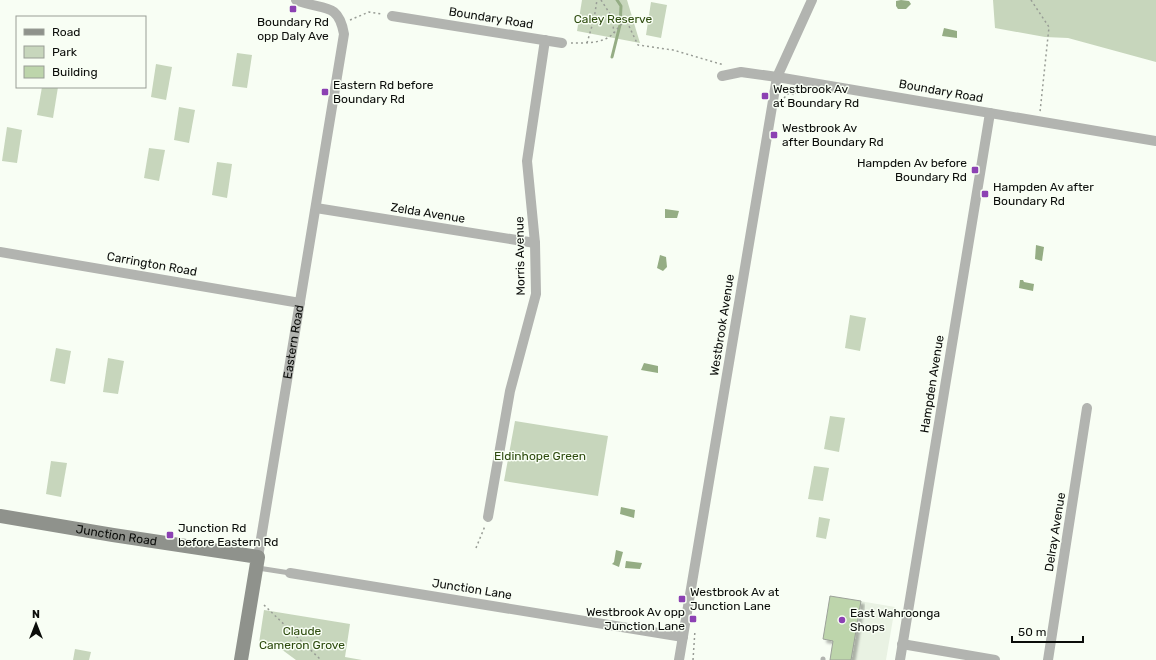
<svg xmlns="http://www.w3.org/2000/svg" width="1156" height="660" font-family="Rubik,sans-serif">
  <style>
    .built { fill: #e9f2e3 }
    .green { fill: #c7d6bc }
    .water { fill: #95ad84 }
    .lines { fill: none; stroke-linecap: round; stroke-linejoin: round }
    .stream { stroke: #95ad84; stroke-width: 3 }
    .building { fill: #bdd5ab; stroke: #9ca199; filter: url(#shadow) }
    .path { stroke: #989c95; stroke-width: 1.5; stroke-dasharray: 2 3; stroke-linecap: butt }
    .service { stroke: #b2b4b0; stroke-width: 5 }
    .minor { stroke: #b2b4b0; stroke-width: 10 }
    .secondary { stroke: #8f928c; stroke-width: 14 }
    .poi-dot { fill: #8c41b3; stroke: #f8fef4; stroke-width: 1.5 }
    .labels { text-anchor: middle; dominant-baseline: central; stroke-width: 3; stroke-linejoin: round; paint-order: stroke }
    .street-label { font-size: 12px; fill: #0b0d0a; stroke: #f8fef4 }
    .park-label { font-size: 12px; fill: #2d4b0e; stroke: #f8fef4 }
    .poi-label { font-size: 12px; fill: #0b0d0a; stroke: #f8fef4; text-anchor: start }
  </style>
  <defs>
    <filter id="shadow"><feDropShadow dx="3.5" dy="3.5" stdDeviation="1" flood-color="#0004"/></filter>
  </defs>
  <rect width="100%" height="100%" fill="#f8fef4"/>
  <path class="built" d="M830,596L895,607L886,660H830L833,641L823,639Z"/>
  <g class="green">
    <path d="M582,0H627L640,43L577,31Z"/>
    <path d="M993,0H1156V62L1068,38L1045,37L995,28Z"/>
    <path d="M651,2L667,5L661,38L646,35Z"/>
    <path d="M237,53L252,55L247,88L232,86Z"/>
    <path d="M156,64L172,67L166,100L151,97Z"/>
    <path d="M42,87H58L53,118L37,115Z"/>
    <path d="M179,107L195,110L189,143L174,140Z"/>
    <path d="M7,127L22,130L17,163L2,161Z"/>
    <path d="M149,148L165,150L159,181L144,178Z"/>
    <path d="M217,162L232,164L227,198L212,195Z"/>
    <path d="M850,315L866,318L860,351L845,348Z"/>
    <path d="M56,348L71,351L65,384L50,381Z"/>
    <path d="M108,358L124,361L118,394L103,392Z"/>
    <path d="M830,416L845,418L839,452L824,449Z"/>
    <path d="M515,421L608,436L598,496L504,481Z"/>
    <path d="M51,461L67,463L61,497L46,494Z"/>
    <path d="M814,466L829,468L823,501L808,499Z"/>
    <path d="M819,517L830,519L826,539L816,537Z"/>
    <path d="M264,610L350,624L345,657L362,660H296L277,646L259,643Z"/>
    <path d="M75,649L91,652L89,660H73Z"/>
  </g>
  <g class="water">
    <path d="M901,0L909,1L911,4L906,9H898L896,6V1Z"/>
    <path d="M944,28L957,31V38L942,36Z"/>
    <path d="M665,209L679,211L677,218H665Z"/>
    <path d="M1036,245L1044,247L1042,261L1035,259Z"/>
    <path d="M660,255L666,257L667,267L663,271L657,268Z"/>
    <path d="M1020,280H1023L1024,282L1034,284L1033,291L1019,288Z"/>
    <path d="M644,363L658,366V373L641,370Z"/>
    <path d="M621,507L635,510L634,518L620,514Z"/>
    <path d="M616,550L623,552L619,567L612,564L614,562Z"/>
    <path d="M626,561L642,563L640,569L625,568Z"/>
  </g>
  <g class="lines">
    <path class="stream" d="M612,57L620,25L621,6L617,0"/>
  </g>
  <path class="building" d="M830,596L861,601L851,660H830L833,641L823,639Z"/>
  <g class="lines">
    <g class="path">
      <path d="M601,0L612,17L614,33"/>
      <path d="M1031,0L1049,27L1040,112"/>
      <path d="M350,20L369,12L382,14"/>
      <path d="M571,43C585,43 602,44 613,34C618,29 620,24 626,20L638,45L673,50L724,65"/>
      <path d="M587,43L594,19L597,0"/>
      <path d="M784,98L789,93L795,95L796,89"/>
      <path d="M476,548L485,526"/>
      <path d="M264,605L321,660"/>
      <path d="M693,660L695,630"/>
    </g>
    <g class="service">
      <path d="M258,568L290,573"/>
      <path d="M823,660V659"/>
    </g>
    <g class="minor">
      <path d="M392,16L562,43"/>
      <path d="M722,76L741,72L777,77L1156,141"/>
      <path d="M316,208L535,243"/>
      <path d="M0,252L300,303"/>
      <path d="M488,517L510,391L536,294L535,243L527,161L545,40"/>
      <path id="s1" d="M258,557L344,34C338,0 321,11 296,0"/>
      <path d="M290,573L683,637"/>
      <path d="M902,644L995,660"/>
      <path d="M679,660L777,77L812,0"/>
      <path d="M900,660L990,113"/>
      <path d="M1048,660L1087,408"/>
    </g>
    <path class="secondary" id="s2" d="M0,516L113,535L258,557L241,660"/>
  </g>
  <g class="poi-dot">
    <rect x="289" y="5" width="8" height="8" rx="2"/>
    <rect x="321" y="88" width="8" height="8" rx="2"/>
    <rect x="761" y="92" width="8" height="8" rx="2"/>
    <rect x="770" y="131" width="8" height="8" rx="2"/>
    <rect x="971" y="166" width="8" height="8" rx="2"/>
    <rect x="981" y="190" width="8" height="8" rx="2"/>
    <rect x="166" y="531" width="8" height="8" rx="2"/>
    <rect x="678" y="595" width="8" height="8" rx="2"/>
    <rect x="689" y="615" width="8" height="8" rx="2"/>
    <circle cx="842" cy="620" r="4"/>
  </g>
  <g class="labels">
    <g class="street-label">
      <text transform="translate(491 18) rotate(9)">Boundary Road</text>
      <text transform="translate(941 91) rotate(10)">Boundary Road</text>
      <text transform="translate(428 213) rotate(9)">Zelda Avenue</text>
      <text transform="translate(520 256) rotate(-91)">Morris Avenue</text>
      <text transform="translate(152 264) rotate(10)">Carrington Road</text>
      <text transform="translate(722 325) rotate(-81)">Westbrook Avenue</text>
      <text stroke="none"><textPath href="#s1" startOffset="218">Eastern Road</textPath></text>
      <text transform="translate(932 384) rotate(-81)">Hampden Avenue</text>
      <text transform="translate(1055 532) rotate(-81)">Delray Avenue</text>
      <text stroke="none"><textPath href="#s2" startOffset="118">Junction Road</textPath></text>
      <text transform="translate(472 589) rotate(9)">Junction Lane</text>
    </g>
    <g class="park-label">
      <text x="613" y="19">Caley Reserve</text>
      <text x="540" y="456">Eldinhope Green</text>
      <text x="302" y="631">Claude<tspan x="302" dy="14">Cameron Grove</tspan></text>
    </g>
    <g class="poi-label">
      <text x="293" y="22" text-anchor="middle">Boundary Rd<tspan x="293" dy="14">opp Daly Ave</tspan></text>
      <text x="333" y="85">Eastern Rd before<tspan x="333" dy="14">Boundary Rd</tspan></text>
      <text x="773" y="89">Westbrook Av<tspan x="773" dy="14">at Boundary Rd</tspan></text>
      <text x="782" y="128">Westbrook Av<tspan x="782" dy="14">after Boundary Rd</tspan></text>
      <text x="967" y="163" text-anchor="end">Hampden Av before<tspan x="967" dy="14">Boundary Rd</tspan></text>
      <text x="993" y="187">Hampden Av after<tspan x="993" dy="14">Boundary Rd</tspan></text>
      <text x="178" y="528">Junction Rd<tspan x="178" dy="14">before Eastern Rd</tspan></text>
      <text x="690" y="592">Westbrook Av at<tspan x="690" dy="14">Junction Lane</tspan></text>
      <text x="685" y="612" text-anchor="end">Westbrook Av opp<tspan x="685" dy="14">Junction Lane</tspan></text>
      <text x="850" y="613">East Wahroonga<tspan x="850" dy="14">Shops</tspan></text>
    </g>
  </g>
  <rect x="16" y="16" width="130" height="72" fill="#f8fef4" stroke="#999e96"/>
  <rect x="24" y="29" width="20" height="6" fill="#8f928c" stroke="#999e96"/>
  <text x="52" y="36" font-size="12" fill="#0b0d0a">Road</text>
  <rect x="24" y="46" width="20" height="12" fill="#c7d6bc" stroke="#999e96"/>
  <text x="52" y="56" font-size="12" fill="#0b0d0a">Park</text>
  <rect x="24" y="66" width="20" height="12" fill="#bdd5ab" stroke="#999e96"/>
  <text x="52" y="76" font-size="12" fill="#0b0d0a">Building</text>
  <g transform="translate(36 624)" stroke="#f8fef4" stroke-width="3" paint-order="stroke">
  <path d="M0-3L7 15L0 10L-7 15Z" fill="#0b0d0a"/>
  <text y="-6" font-size="11" font-weight="bold" text-anchor="middle" fill="#0b0d0a">N</text>
  </g>
  <path d="M1012 636v6h71v-6" fill="none" stroke="#0b0d0a" stroke-width="2"/>
  <text x="1018" y="636" font-size="12" fill="#0b0d0a" stroke="#f8fef4" stroke-width="3" paint-order="stroke">50 m</text>
</svg>
